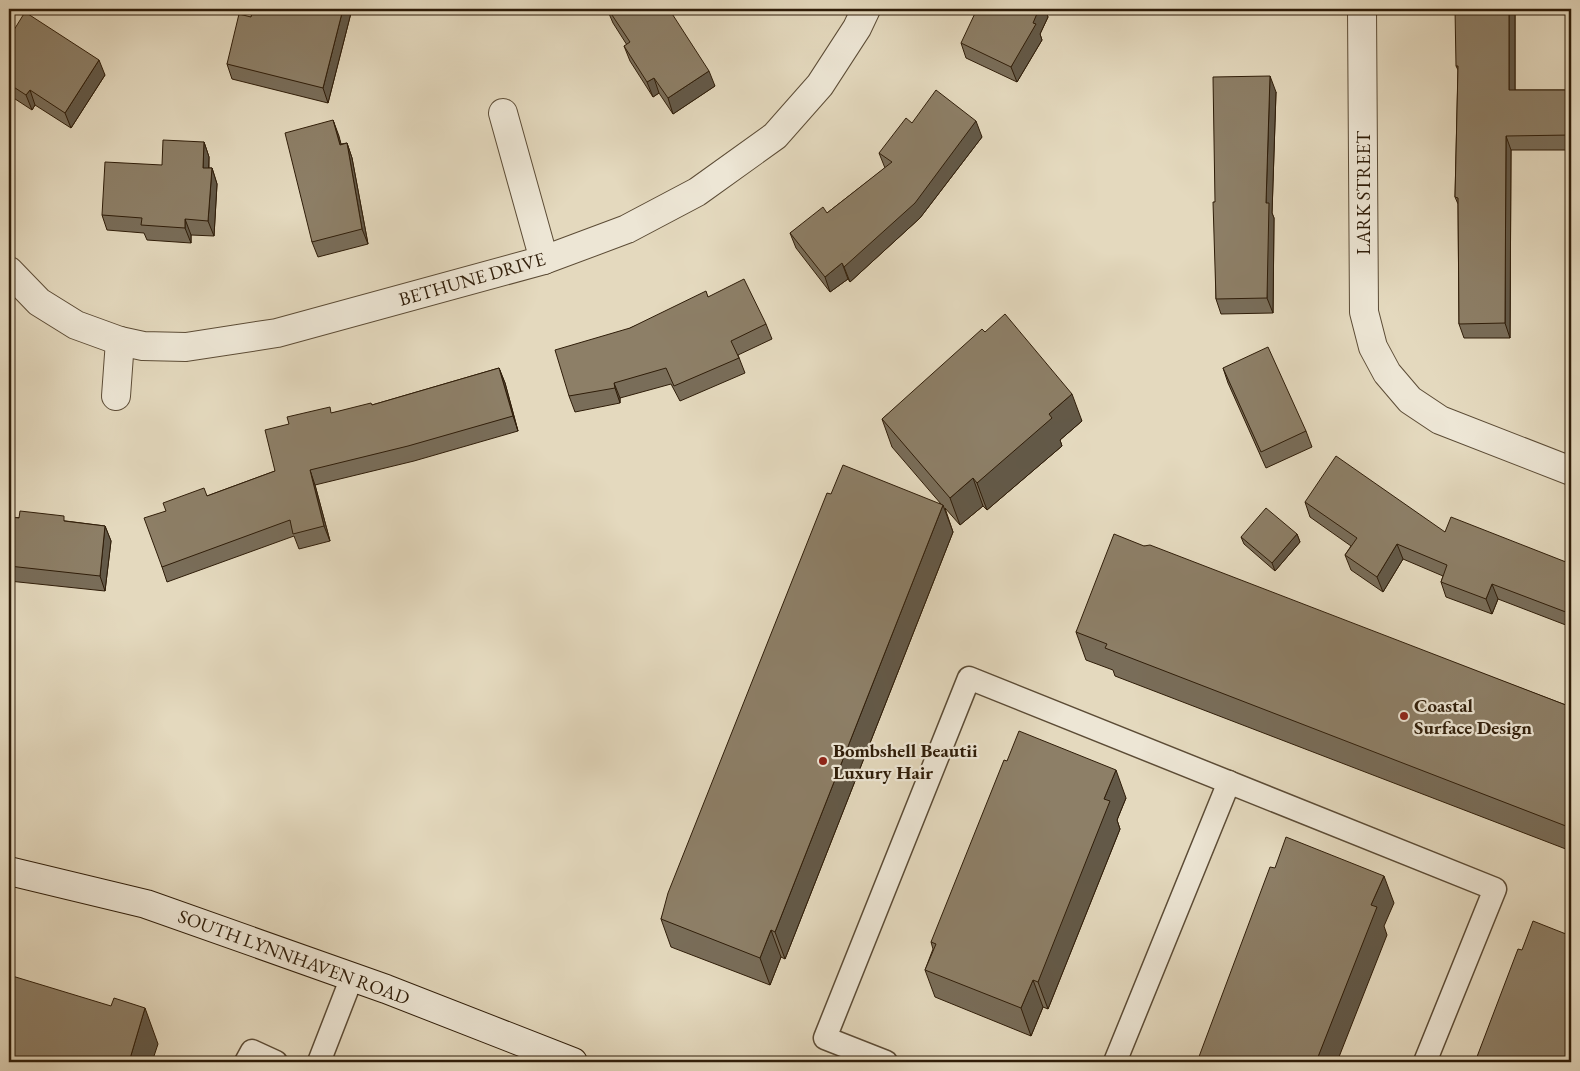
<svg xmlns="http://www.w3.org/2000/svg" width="1580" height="1071" font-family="'EB Garamond',serif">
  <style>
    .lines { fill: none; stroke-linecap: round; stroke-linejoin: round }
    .lane-casing { stroke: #5c4c36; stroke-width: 25 }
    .street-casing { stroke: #5c4c36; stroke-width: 30 }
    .secondary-casing { stroke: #2f1d09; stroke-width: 30 }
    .lane { stroke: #ede6d5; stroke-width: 22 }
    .street { stroke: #ede6d5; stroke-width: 28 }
    .secondary { stroke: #ede6d5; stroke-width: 28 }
    .wall { fill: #796d59; stroke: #2f1d09 }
    .shaded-wall { fill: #635948; stroke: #2f1d09 }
    .building { fill: #8d7f67; stroke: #2f1d09 }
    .poi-dot { fill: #8f2418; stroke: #ede6d5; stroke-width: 2 }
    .labels { text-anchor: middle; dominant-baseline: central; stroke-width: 4.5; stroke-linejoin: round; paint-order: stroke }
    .street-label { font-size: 19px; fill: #2f1d09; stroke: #ede6d5 }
    .poi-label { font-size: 19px; font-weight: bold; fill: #2f1d09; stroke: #ede6d5; text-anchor: start }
  </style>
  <rect width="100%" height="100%" fill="#e4d9be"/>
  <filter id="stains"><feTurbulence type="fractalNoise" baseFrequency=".004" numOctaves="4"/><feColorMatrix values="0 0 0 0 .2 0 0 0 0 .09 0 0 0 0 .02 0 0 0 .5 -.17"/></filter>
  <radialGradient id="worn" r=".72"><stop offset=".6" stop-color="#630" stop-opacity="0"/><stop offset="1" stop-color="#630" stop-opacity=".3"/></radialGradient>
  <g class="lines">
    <g class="lane-casing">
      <g id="lane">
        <path d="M246,1062L252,1051L276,1062"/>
        <path d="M319,1062L352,977"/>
        <path d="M886,1062L825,1038L969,678L1495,889L1425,1062"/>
        <path d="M1115,1062L1229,782"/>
      </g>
    </g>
    <g class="street-casing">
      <g id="street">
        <path d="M1362,9L1364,312L1373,347L1387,373L1410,400L1440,420L1571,471"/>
        <path d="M503,113L544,260"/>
        <path d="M9,271L39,302L76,325L120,341L143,346L186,347L277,333L544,260L627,229L697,192L775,136L820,85L857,28L866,9"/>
        <path d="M116,396L120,341"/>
      </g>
    </g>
    <g class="secondary-casing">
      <path id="secondary" d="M9,871L146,904L386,989L573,1062"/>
    </g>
    <use href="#lane" class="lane"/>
    <use href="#street" class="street"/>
    <use href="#secondary" class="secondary"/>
  </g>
  <g class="wall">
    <path d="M253,9H352L328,103L232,79L227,64L251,17Z"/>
    <path d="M607,9L715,86L673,114L659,93L653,97L630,61L624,46L627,45L613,23Z"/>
    <path d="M1515,9V90H1571V150H1511L1510,338H1464L1459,324L1458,204L1455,197L1458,70L1456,66Z"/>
    <path d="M1045,10L1048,17L1040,34L1042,40L1017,82L966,58L961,43Z"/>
    <path d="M9,38L105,75L71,128L35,105L32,110L9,95Z"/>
    <path d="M1276,92L1272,213L1274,218L1273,313L1221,314L1216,299L1215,202Z"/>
    <path d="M333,120L341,144L347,143L352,158L368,244L318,257L312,242Z"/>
    <path d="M912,123L982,137L920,218L850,282L848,279L830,292L796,248L790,233L827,213L885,168L879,153Z"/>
    <path d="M204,142L209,157V168H212L217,184L214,236L191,235V243L147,240L144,233L107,230L102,215L162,165Z"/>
    <path d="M708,297L766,324L772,339L738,355L745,373L680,401L671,384L620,398V403L575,412L569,396L630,328Z"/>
    <path d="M985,332L1082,421L1060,440L1062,446L987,510L983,506L960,525L945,508L953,532L785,959L781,957L770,985L671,947L661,919L831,494L941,504L892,447L882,419Z"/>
    <path d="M499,368L505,383L518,431L414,461L315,485L330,541L299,549L294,536L167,582L162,567L166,511L275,471L332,413L372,405Z"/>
    <path d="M1223,368L1306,431L1312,447L1266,468L1228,383Z"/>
    <path d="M1305,502L1445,532L1571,564V627L1498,599L1492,614L1446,597L1441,582L1443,576L1403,559L1383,592L1351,570L1345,555L1351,546L1310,517Z"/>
    <path d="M9,517L66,521L105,526L111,541L105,591L9,581Z"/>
    <path d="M1297,534L1300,542L1275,571L1244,544L1241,537Z"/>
    <path d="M1144,546L1571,707V851L1115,676L1113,670L1086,660L1076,632Z"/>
    <path d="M1126,798L1117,820L1120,829L1048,1009L1043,1007L1031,1036L935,997L925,970L933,949L931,942Z"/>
  </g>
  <g class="shaded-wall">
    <path d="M343,9H352L328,103L323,88Z"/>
    <path d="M1039,9H1045L1048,17L1040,34L1042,40L1017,82L1011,67Z"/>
    <path d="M1509,9H1515V105L1509,90Z"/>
    <path d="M99,60L105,75L71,128L65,113Z"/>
    <path d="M709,71L715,86L673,114L668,98Z"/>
    <path d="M1270,76L1276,92L1272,213L1274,218L1273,313L1267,298L1266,203Z"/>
    <path d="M654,78L659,93L653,97L647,82Z"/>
    <path d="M30,90L35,105L32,110L26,95Z"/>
    <path d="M333,120L339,136L345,160L340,145Z"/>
    <path d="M976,121L982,137L920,218L850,282L844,267Z"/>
    <path d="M1506,136L1511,150L1510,338L1505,323Z"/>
    <path d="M204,142L209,157L208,183L203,168Z"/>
    <path d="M347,143L352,158L368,244L362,229Z"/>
    <path d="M212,168L217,184L214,236L208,221Z"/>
    <path d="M185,219L191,235V243L185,228Z"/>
    <path d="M842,263L848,279L830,292L825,277Z"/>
    <path d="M499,368L505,383L518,431L513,416Z"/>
    <path d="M614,383L620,398V403L615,388Z"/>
    <path d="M1072,394L1082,421L1060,440L1062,446L987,510L977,483L1049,414Z"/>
    <path d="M310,470L315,485L330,541L324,526Z"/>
    <path d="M973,478L983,506L960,525L950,498Z"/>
    <path d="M943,505L953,532L785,959L775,932Z"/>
    <path d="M105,526L111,541L105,591L100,576Z"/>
    <path d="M1297,534L1300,542L1275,571L1272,563Z"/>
    <path d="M1397,544L1403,559L1383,592L1377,577Z"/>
    <path d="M1492,584L1498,599L1492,614L1486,599Z"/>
    <path d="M1116,770L1126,798L1117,820L1120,829L1048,1009L1038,982L1104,799Z"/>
    <path d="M1384,876L1394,903L1384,926L1387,935L1337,1062H1316L1371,905Z"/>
    <path d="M771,930L781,957L770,985L760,958Z"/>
    <path d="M1033,980L1043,1007L1031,1036L1021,1008Z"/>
    <path d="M145,1008L158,1044L152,1062H129Z"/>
  </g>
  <g class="building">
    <path d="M253,9H343L323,88L227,64L239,14L251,17Z"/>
    <path d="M608,9H669L709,71L668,98L654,78L647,82L624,46L630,42Z"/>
    <path d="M977,9H1039L1033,23L1036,24L1011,67L961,43Z"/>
    <path d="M1455,9H1509V90H1571V135L1506,136L1505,323L1459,324L1458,198L1455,197L1458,66H1456Z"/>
    <path d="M25,12L99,60L65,113L30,90L26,95L9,84V38Z"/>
    <path d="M1270,76L1266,203H1269L1267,298L1216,299L1213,202H1215L1213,77Z"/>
    <path d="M936,90L976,121L915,203L844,267L842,263L825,277L790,233L823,207L827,213L892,162L879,153L906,118L912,123Z"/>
    <path d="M333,120L340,145L347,143L362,229L312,242L285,133Z"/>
    <path d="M163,140L204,142L203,168H212L208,221L185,219V228L141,225L142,218L102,215L105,162L162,165Z"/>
    <path d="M744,279L766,324L731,341L739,358L674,386L666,368L614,383L615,388L569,396L555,350L630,328L706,291L708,297Z"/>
    <path d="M1005,314L1072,394L1049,414L1052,418L977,483L973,478L950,498L882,419L982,329L985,332Z"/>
    <path d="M1268,347L1306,431L1261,452L1223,368Z"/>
    <path d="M499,368L513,416L408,446L310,470L324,526L293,534L290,520L162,567L144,518L166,511L163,503L204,488L207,496L275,471L265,430L289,424L287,417L330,407L331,413L371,403L372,405Z"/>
    <path d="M1336,456L1445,532L1451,517L1571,564V614L1492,584L1486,599L1441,582L1447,565L1397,544L1377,577L1345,555L1357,538L1305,502Z"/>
    <path d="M843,465L943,505L775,932L771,930L760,958L661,919L668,893L827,493L831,494Z"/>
    <path d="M1266,508L1297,534L1272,563L1241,537Z"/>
    <path d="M20,511L64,516V521L105,526L100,576L9,566V517L19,518Z"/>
    <path d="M1114,534L1144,546L1150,545L1571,707V828L1105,648L1107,644L1076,632Z"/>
    <path d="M1019,731L1116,770L1104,799L1110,801L1038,982L1033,980L1021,1008L925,970L936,944L931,942L1004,760L1007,761Z"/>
    <path d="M1286,837L1384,876L1371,905L1377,907L1316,1062H1197L1270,867L1275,868Z"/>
    <path d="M1533,921L1571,936V1062H1475L1518,949L1522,950Z"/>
    <path d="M9,975L111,1006L114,998L145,1008L129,1062H9Z"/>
  </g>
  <g class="poi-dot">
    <circle cx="1404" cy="716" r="5"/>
    <circle cx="823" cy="761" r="5"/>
  </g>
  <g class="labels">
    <g class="street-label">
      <text transform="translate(1363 193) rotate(-90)">LARK STREET</text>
      <text transform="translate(472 279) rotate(-16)">BETHUNE DRIVE</text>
      <text transform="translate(294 957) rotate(20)">SOUTH LYNNHAVEN ROAD</text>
    </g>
    <g class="poi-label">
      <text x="1414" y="705">Coastal<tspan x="1414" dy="22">Surface Design</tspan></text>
      <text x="833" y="750">Bombshell Beautii<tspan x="833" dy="22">Luxury Hair</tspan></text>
    </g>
  </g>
  <rect width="1580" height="1071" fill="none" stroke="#e4d9be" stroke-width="30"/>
  <rect x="10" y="10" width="1560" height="1051" fill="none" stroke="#2f1d09" stroke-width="2.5"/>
  <rect x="15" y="15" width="1550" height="1041" fill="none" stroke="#2f1d09"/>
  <rect width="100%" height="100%" filter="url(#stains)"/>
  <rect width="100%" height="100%" fill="url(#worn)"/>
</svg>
